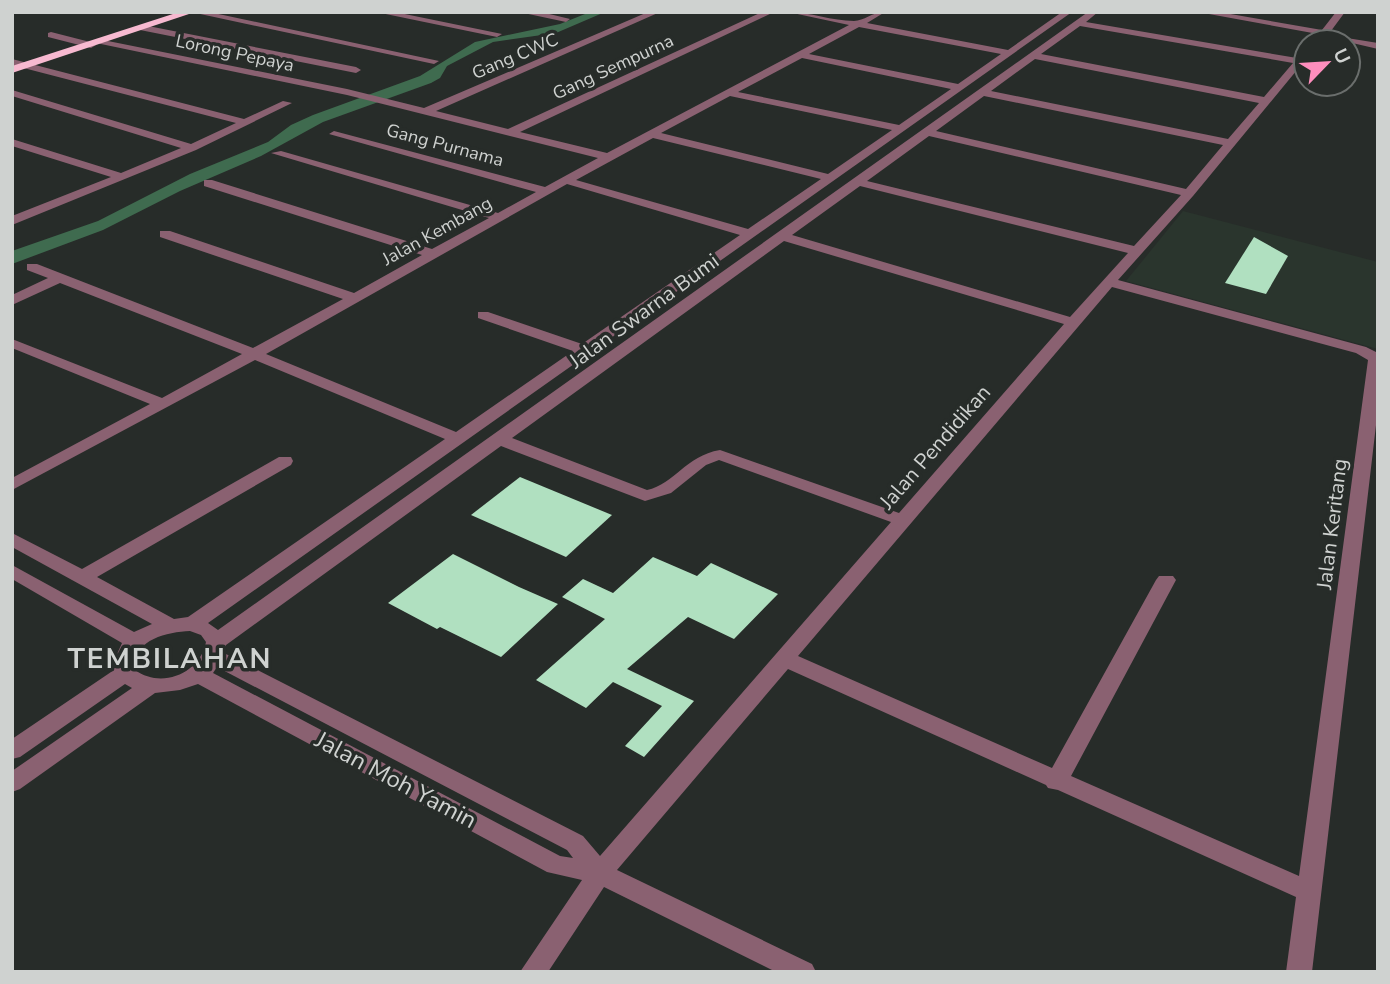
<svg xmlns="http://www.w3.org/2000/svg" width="1390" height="984" font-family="'Nunito Sans',sans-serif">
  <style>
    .built { fill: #2a352d }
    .water { fill: #3f6b4f }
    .building { fill: #b0e0c0 }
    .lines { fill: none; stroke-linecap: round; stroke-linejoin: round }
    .minor { fill: #8a6171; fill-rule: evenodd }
    .highway { fill: #f7b9d0; fill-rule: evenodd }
    .labels { text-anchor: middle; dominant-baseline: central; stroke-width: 7; stroke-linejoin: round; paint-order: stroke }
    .far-street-label { font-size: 18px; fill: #cfd2d0; stroke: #272c29 }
    .street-label { font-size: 21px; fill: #cfd2d0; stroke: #272c29 }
    .near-street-label { font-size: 24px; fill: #cfd2d0; stroke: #272c29 }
    .district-label { font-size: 28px; font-weight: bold; letter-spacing: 2px; fill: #cfd2d0; stroke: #272c29 }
  </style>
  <rect width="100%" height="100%" fill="#272c29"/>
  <path class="built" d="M1183,211L1378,262V349L1126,281Z"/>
  <path class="water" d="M590,12H605L556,33L493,42L447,66L440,78L431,83L323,122L261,156L180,191L103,230L12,264V251L98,221L190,174L268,142L291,125L313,115L420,76L475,42L560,24Z"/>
  <g class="building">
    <path d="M1254,237L1288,256L1266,294L1225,283Z"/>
    <path d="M520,477L612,515L566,557L471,515Z"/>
    <path d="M453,554L519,587L558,604L501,657L440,627L437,629L388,603Z"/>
    <path d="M653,557L697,576L711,563L778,594L734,639L688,617L627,669L694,701L644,757L625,746L662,706L613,682L586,708L536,680L605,619L562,597L583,579L613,593Z"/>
  </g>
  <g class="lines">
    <g class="minor">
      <path d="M191,12H209L439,61L434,64Z"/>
      <path d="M376,12H395L502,34L497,37Z"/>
      <path d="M519,12H541L570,19L566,22Z"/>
      <path d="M648,12H660L436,111L508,129L762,12H774L520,132L607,153L849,25L788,12C810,12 832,21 854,21C864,21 872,12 885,12L867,23L1008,50L1062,12H1072L208,623L218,630L1088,12H1098L1086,22L1297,58L1306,50V59L1193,196L1118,280L1366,347L1378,353V408L1312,972H1286L1296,897L1058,790L1048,788L1046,785L788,669L617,870L812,964L816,972H776L604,887L548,972H520L582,880L547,872L198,684L180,690L155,693L20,789L12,792V771L132,688L125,684L20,757L12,759V739L114,670V661L122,643L12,579V565L134,632L152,624L12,547V533L82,569L279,457H291L293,461L291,465L97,577L174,619L188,617L445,439L255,360L12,490V478L150,404L12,348V339L162,398L242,354L60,283L12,305V295L48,278L27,270V264H37L253,348L343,299L160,237V231H170L354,293L422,255L204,186V180H212L432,249L489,218L271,153L281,151L498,213L536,192L329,134L334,131L545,187L598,158L347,95L101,44L98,43V39L347,89L424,108ZM1080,26L1293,63L1264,97L1041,54ZM859,27L1001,54L958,84L809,54ZM802,58L951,89L899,125L738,92ZM1035,59L1259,103L1228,139L991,91ZM730,96L892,130L828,174L661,133ZM984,96L1223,145L1186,189L936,131ZM929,136L1181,195L1134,246L867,181ZM653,138L821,179L748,229L576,180ZM567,184L740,235L582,344L488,312H478V318L573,351L456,432L266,354ZM860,186L1128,253L1070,317L792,235ZM784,241L1064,324L899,513L720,450C685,456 675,484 647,490L512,438ZM1112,287L1356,353L1368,360L1299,876L1071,776L1176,580L1173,576H1159L1156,580L1052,768L798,656ZM501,446L645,501L671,493L706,465L719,460L891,522L600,856L583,836L224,653L226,645ZM190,631L201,635L206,642C200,674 161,689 135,670C132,640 166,632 190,631ZM217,667L567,850L573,858L560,856L213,673Z"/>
      <path d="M1198,12H1219L1322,30L1336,12H1345L1328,35L1378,43V49L1348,42H1319L1314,39L1318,34Z"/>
      <path d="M143,25L356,67L361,70L356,73L140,30L138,28Z"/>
      <path d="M51,32L94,43L96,45L91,48L48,37V33Z"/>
      <path d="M12,59L244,119L283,101L292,103L196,150L12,225V216L111,177L12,146V139L121,173L181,148L12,96V90L191,144L236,123L12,65Z"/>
    </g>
    <path class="highway" d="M179,12H195L12,73V66Z"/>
  </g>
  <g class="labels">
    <g class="far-street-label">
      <text transform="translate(235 53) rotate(12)">Lorong Pepaya</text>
      <text transform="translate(515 56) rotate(-23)">Gang CWC</text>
      <text transform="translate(613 67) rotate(-25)">Gang Sempurna</text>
      <text transform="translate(445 145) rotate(15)">Gang Purnama</text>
      <text transform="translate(437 231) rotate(-29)">Jalan Kembang</text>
    </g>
    <g class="street-label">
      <text transform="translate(644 311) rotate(-36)">Jalan Swarna Bumi</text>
      <text transform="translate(935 447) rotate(-49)">Jalan Pendidikan</text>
      <text transform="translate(1332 524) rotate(-83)">Jalan Keritang</text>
    </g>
    <g class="near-street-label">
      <text transform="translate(396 780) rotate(28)">Jalan Moh Yamin</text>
    </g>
    <g class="district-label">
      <text x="170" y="659">TEMBILAHAN</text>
    </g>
  </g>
  <rect width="1390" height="984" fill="none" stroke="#cfd2d0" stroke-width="28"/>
  <g transform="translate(1327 63) rotate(65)"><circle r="33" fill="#272c29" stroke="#6a6e6c" stroke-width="2"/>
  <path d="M0-5L12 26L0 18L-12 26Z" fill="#fe8ebd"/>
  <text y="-10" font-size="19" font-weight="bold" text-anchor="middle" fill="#cfd2d0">U</text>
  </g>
</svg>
